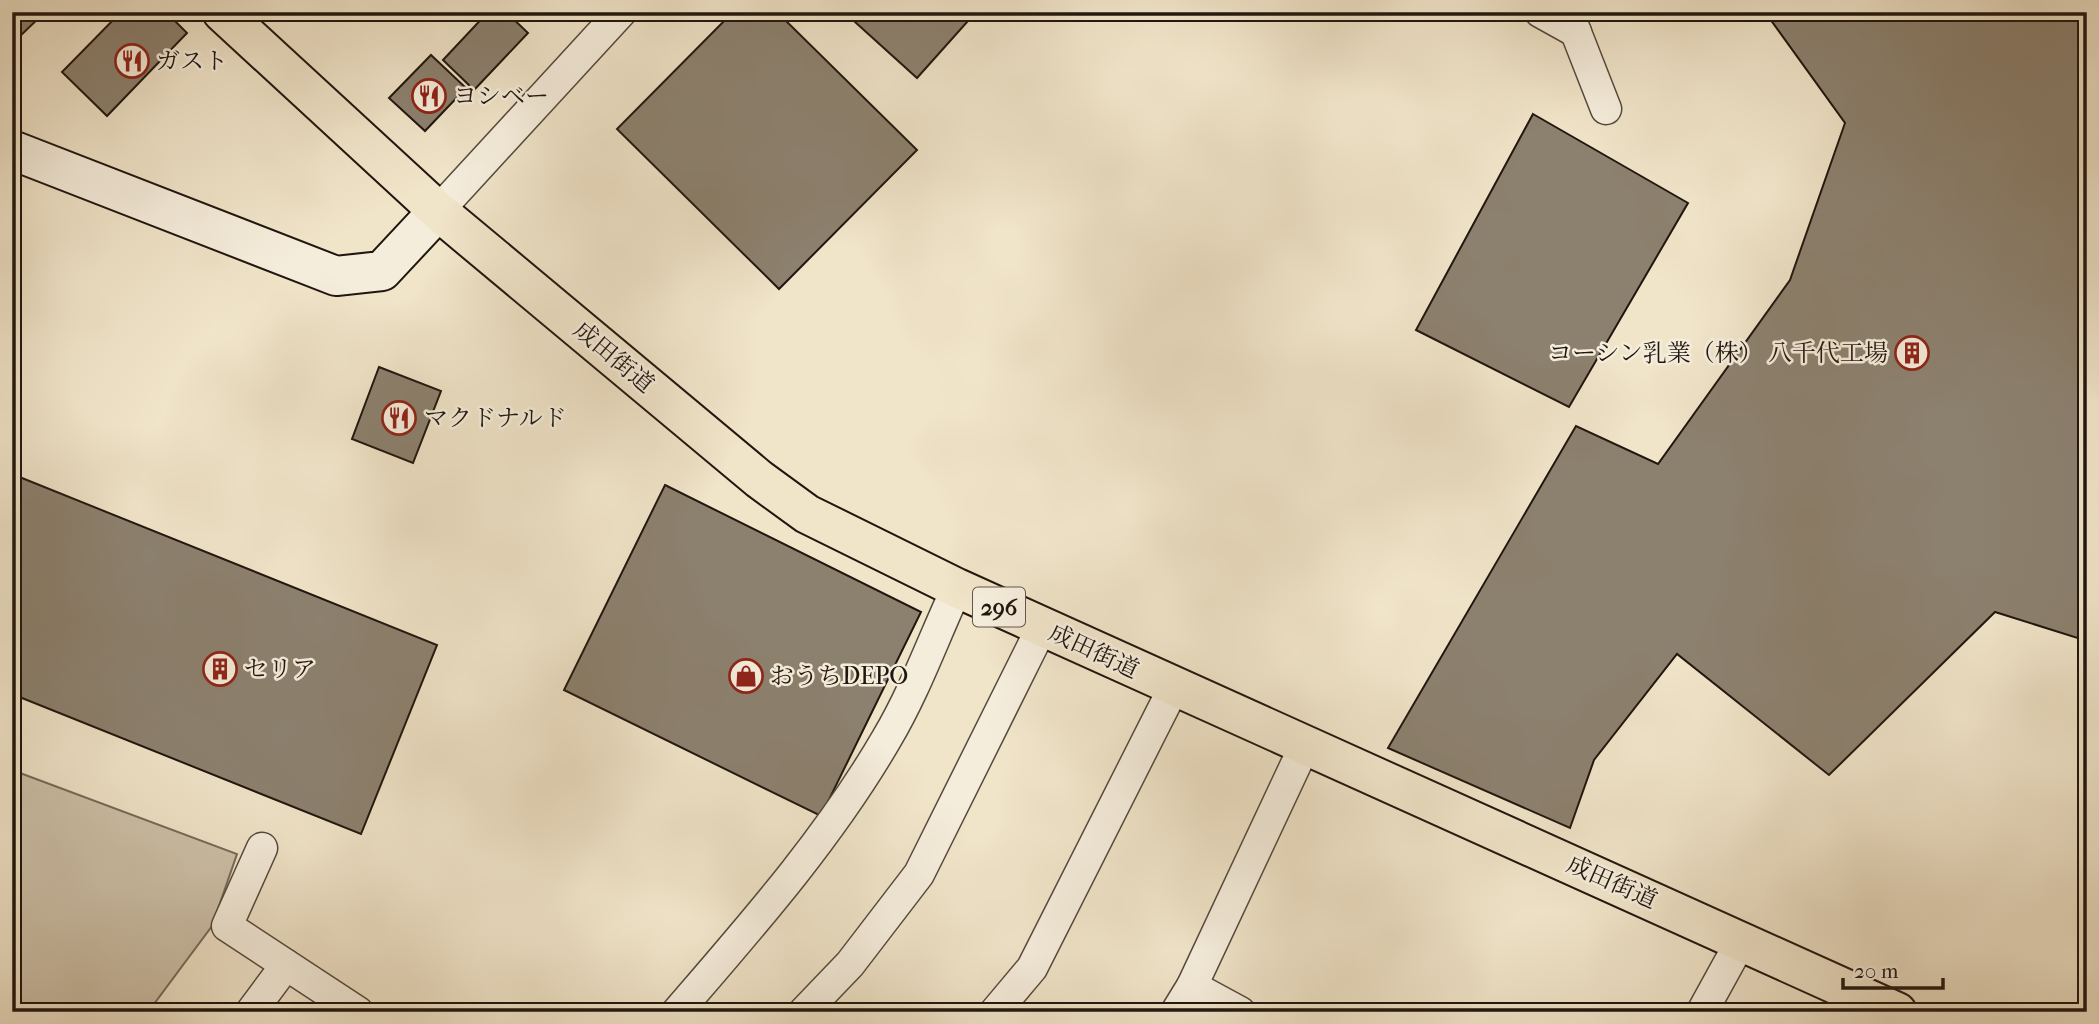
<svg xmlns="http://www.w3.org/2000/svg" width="2099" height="1024" font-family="'IM FELL French Canon','Noto Serif JP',serif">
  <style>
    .green { fill: #cdc1a9; stroke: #766c5c; stroke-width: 2 }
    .building { fill: #8c816f; stroke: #20160e; stroke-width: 2 }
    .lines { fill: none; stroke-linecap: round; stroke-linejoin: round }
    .street-casing { stroke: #544a3d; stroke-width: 33 }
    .secondary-casing { stroke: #20160e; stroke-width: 42 }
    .highway-casing { stroke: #20160e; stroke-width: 42 }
    .street { stroke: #f5eddc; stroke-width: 30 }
    .secondary { stroke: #f5eddc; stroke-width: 38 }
    .highway { stroke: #f0e4c9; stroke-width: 38 }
    .labels { text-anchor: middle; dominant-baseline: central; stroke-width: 5; stroke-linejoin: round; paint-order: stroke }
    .shield { fill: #f5eddc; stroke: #60564c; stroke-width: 2 }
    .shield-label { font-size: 23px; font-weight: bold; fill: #20160e }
    .poi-label { font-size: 24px; fill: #20160e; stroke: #f5eddc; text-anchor: start }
    .street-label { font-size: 24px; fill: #20160e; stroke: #f5eddc }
  </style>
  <rect width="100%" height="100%" fill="#f0e4c9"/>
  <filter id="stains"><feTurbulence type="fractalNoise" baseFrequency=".00286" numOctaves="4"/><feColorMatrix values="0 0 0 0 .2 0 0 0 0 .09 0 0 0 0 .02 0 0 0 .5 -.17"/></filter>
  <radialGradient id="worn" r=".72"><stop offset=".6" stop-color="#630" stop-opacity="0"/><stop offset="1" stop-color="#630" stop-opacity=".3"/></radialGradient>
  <path class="green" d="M12,770L237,854L212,926L148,1012H12Z"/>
  <g class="building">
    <path d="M12,12H45L12,44Z"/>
    <path d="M121,12H166L187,33L107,116L62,72Z"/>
    <path d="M488,12H506L528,33L474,90L443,60Z"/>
    <path d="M733,12H777L917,150L779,289L617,129Z"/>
    <path d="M844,12H976L917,78Z"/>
    <path d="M1765,12H2087V641L1995,612L1829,775L1677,654L1594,760L1570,828L1388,748L1576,426L1658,464L1790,280L1845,123Z"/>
    <path d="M431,55L466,88L425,131L389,98Z"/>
    <path d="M1533,114L1688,203L1569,407L1416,330Z"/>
    <path d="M379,367L441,391L413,463L352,439Z"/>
    <path d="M12,474L437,645L361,834L12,694Z"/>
    <path d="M665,485L921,612L821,816L564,690Z"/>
  </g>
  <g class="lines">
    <g class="street-casing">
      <g id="street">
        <path d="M1540,12L1576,32"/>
        <path d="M1568,12L1606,109"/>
        <path d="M438,211L621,12"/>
        <path d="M262,848L227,926L358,1012"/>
        <path d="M1192,986L1240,1012"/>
        <path d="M251,1012L286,965"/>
        <path d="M677,1012C752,925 829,838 887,738C915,691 934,637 957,588"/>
        <path d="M804,1012L850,964L919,874L1042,627"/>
        <path d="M995,1012L1032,968L1174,687"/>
        <path d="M1176,1012L1192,986L1305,745"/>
        <path d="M1702,1012L1741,941"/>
      </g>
    </g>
    <g class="secondary-casing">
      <path id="secondary" d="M12,150L336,276L382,271L438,211"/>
    </g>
    <g class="highway-casing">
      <path id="highway" d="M222,12L438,211L759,479L807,514L957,588L1897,1012"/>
    </g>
    <use href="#street" class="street"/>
    <use href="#secondary" class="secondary"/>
    <use href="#highway" class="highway"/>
  </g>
  <defs>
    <g id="restaurant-ring" transform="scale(1.75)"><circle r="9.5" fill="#f5eddc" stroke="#8f2418" stroke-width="1.5"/><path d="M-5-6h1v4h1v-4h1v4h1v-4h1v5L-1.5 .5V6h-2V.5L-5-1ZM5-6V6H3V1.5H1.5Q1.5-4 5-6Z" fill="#8f2418"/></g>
    <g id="building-ring" transform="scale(1.75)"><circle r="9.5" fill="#f5eddc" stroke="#8f2418" stroke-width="1.5"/><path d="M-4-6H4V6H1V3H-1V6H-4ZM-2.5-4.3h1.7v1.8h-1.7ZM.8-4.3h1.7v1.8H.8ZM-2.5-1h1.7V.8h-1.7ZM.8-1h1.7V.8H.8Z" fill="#8f2418"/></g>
    <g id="shop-ring" transform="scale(1.75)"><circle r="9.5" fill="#f5eddc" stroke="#8f2418" stroke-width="1.5"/><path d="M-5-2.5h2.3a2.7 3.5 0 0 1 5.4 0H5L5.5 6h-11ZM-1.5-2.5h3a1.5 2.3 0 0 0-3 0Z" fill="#8f2418"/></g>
  </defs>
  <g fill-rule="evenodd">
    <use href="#restaurant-ring" x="132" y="61"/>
    <use href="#restaurant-ring" x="429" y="96"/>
    <use href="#building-ring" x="1912" y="353"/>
    <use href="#restaurant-ring" x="399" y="418"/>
    <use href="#building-ring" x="220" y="669"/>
    <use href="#shop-ring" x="746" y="676"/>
  </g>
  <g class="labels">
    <rect class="shield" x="973" y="587.5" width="52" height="39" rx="5"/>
    <g class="shield-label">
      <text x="999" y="607">296</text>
    </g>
    <g class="poi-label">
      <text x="156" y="61">ガスト</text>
      <text x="453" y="96">ヨシベー</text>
      <text x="1888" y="353" text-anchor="end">コーシン乳業（株） 八千代工場</text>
      <text x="424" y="418">マクドナルド</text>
      <text x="244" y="669">セリア</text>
      <text x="770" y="676">おうちDEPO</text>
    </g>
    <g class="street-label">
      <text transform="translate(614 357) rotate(40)">成田街道</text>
      <text transform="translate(1094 651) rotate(25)">成田街道</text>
      <text transform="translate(1612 882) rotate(24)">成田街道</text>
    </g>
  </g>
  <rect width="2099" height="1024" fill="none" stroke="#f0e4c9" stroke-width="42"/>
  <rect x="14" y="14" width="2071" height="996" fill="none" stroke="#20160e" stroke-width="3.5"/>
  <rect x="21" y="21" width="2057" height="982" fill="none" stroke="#20160e" stroke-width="2"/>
  <path d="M1843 978v10h100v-10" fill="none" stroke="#20160e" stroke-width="3.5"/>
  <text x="1854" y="978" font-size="21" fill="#20160e" stroke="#f5eddc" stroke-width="5" paint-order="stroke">20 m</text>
  <rect width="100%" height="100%" filter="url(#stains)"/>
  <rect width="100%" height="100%" fill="url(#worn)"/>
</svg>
